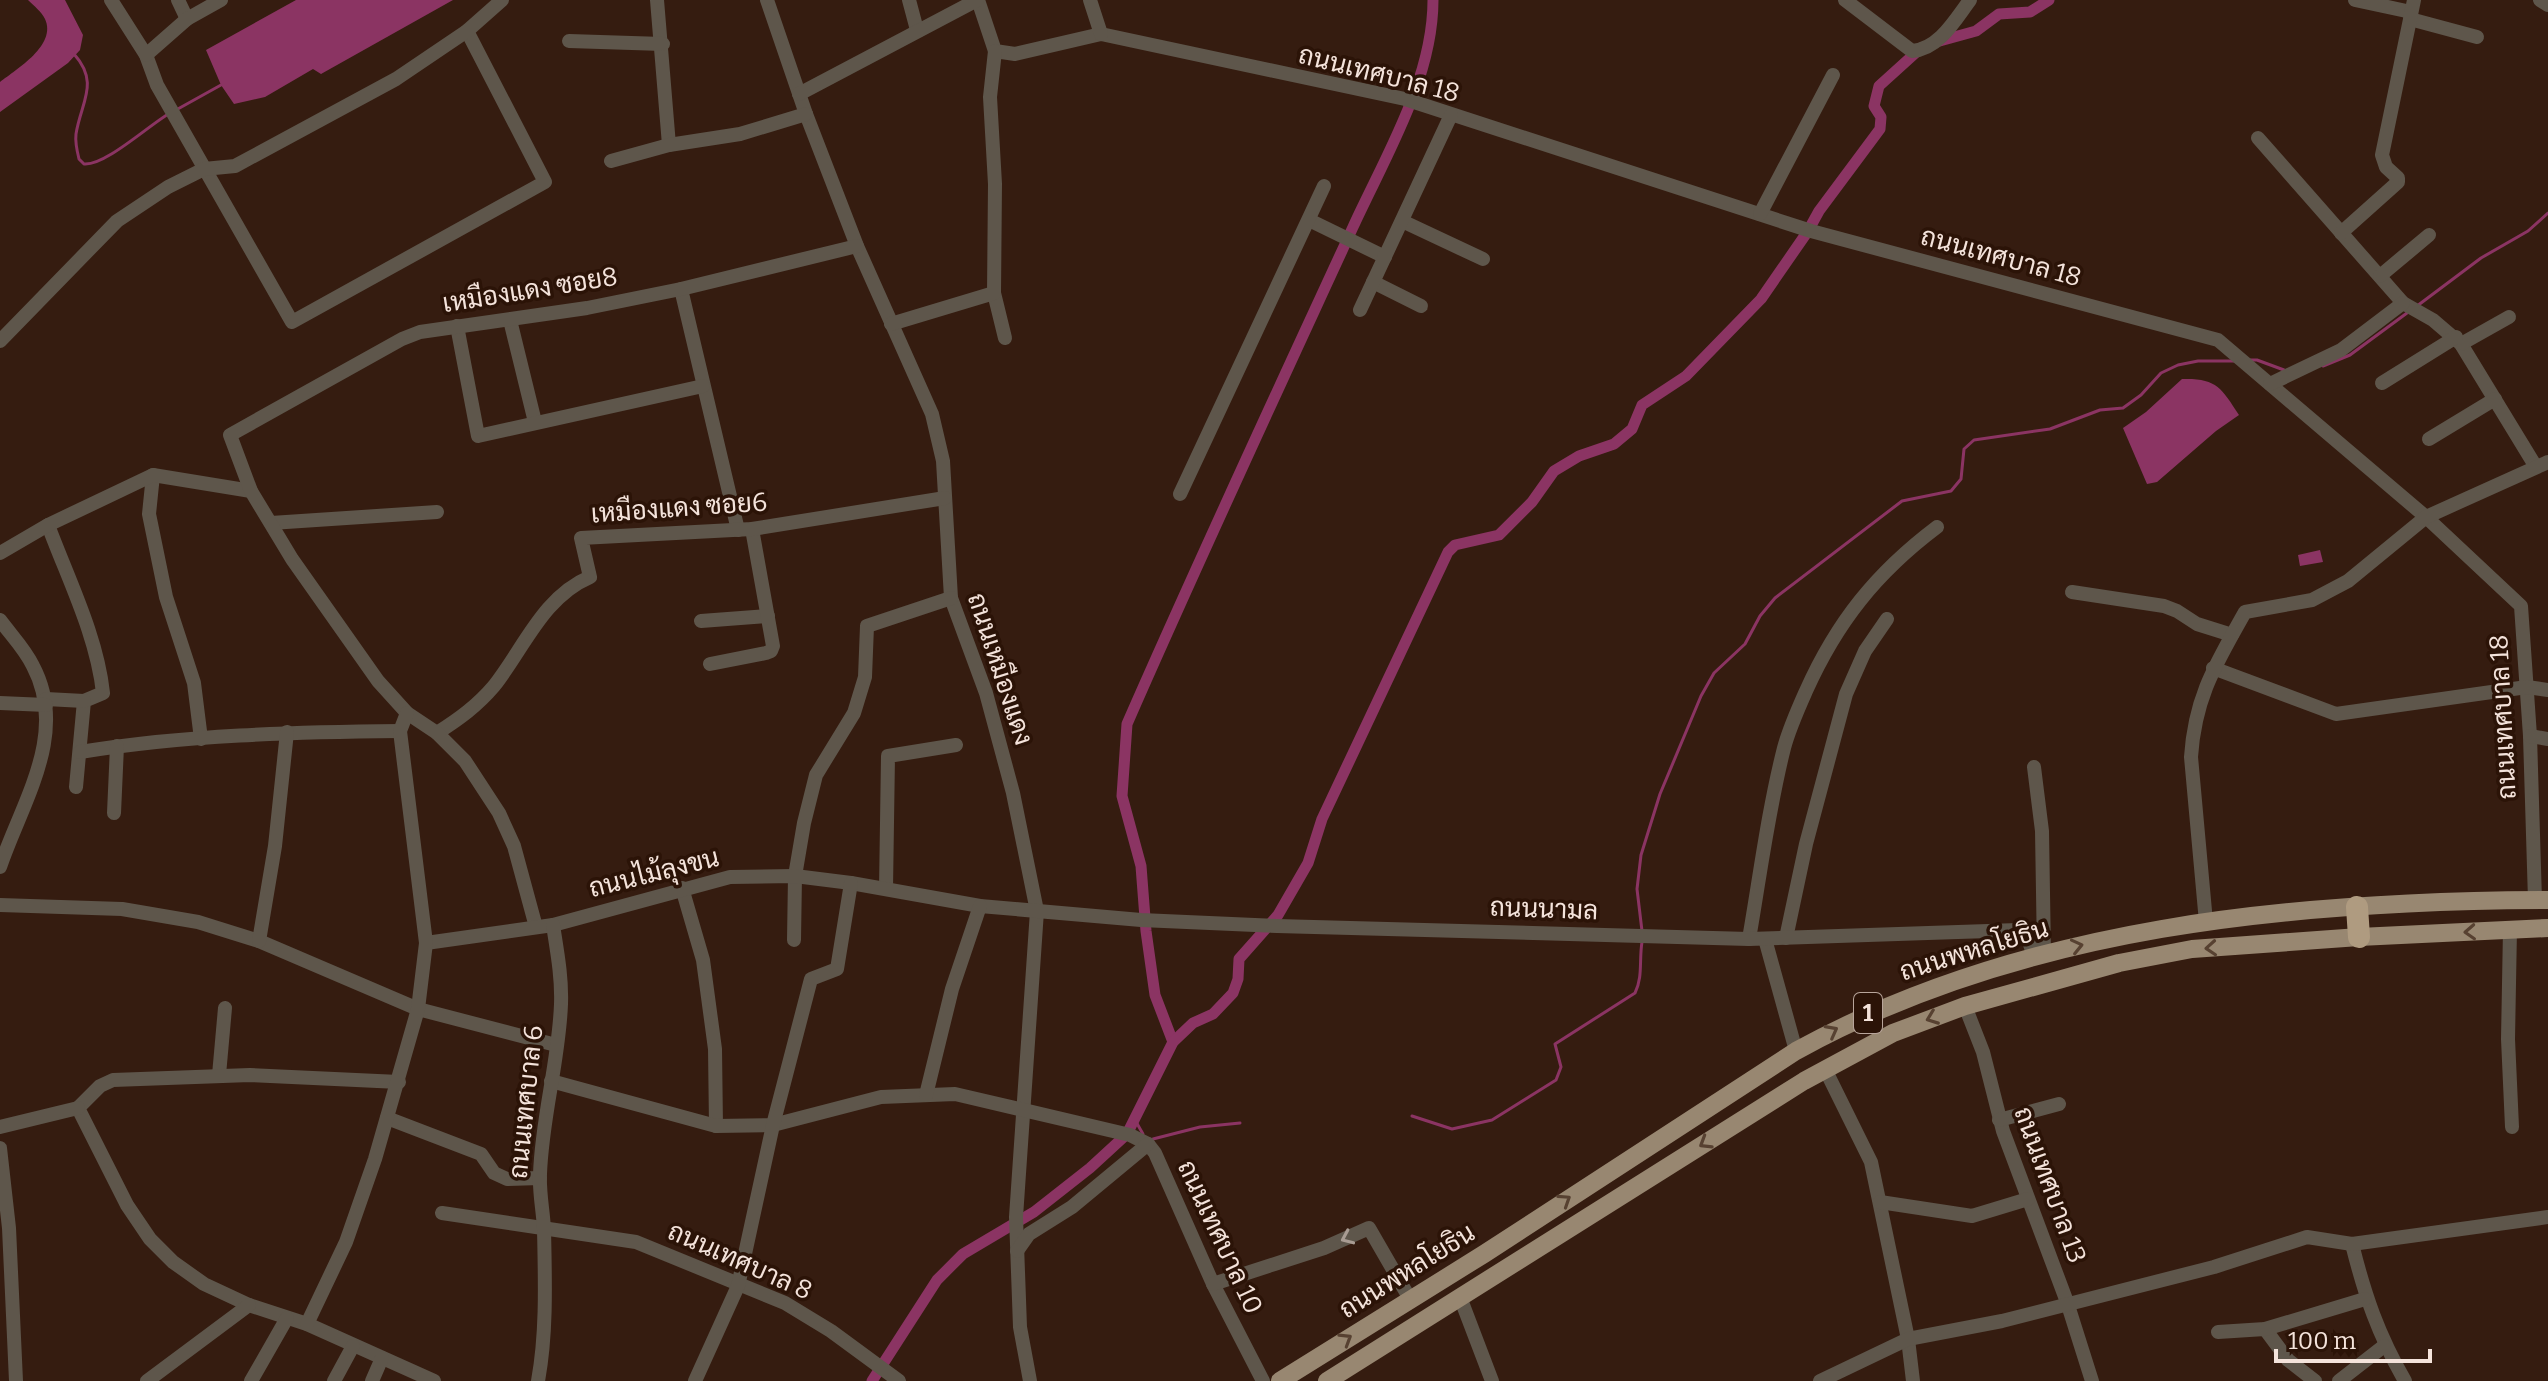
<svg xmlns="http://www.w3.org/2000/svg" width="2548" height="1381" font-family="Bitter,Sarabun,serif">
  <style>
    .water { fill: #8b3463 }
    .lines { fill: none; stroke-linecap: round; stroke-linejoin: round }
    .stream { stroke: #8b3463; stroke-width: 3 }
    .canal { stroke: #8b3463; stroke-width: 11 }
    .minor { stroke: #5e564b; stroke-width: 14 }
    .major { stroke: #988771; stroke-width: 18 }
    .highway { stroke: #af9b80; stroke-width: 22 }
    .oneway { stroke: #574131 }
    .oneway2 { stroke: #a99c93 }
    .labels { text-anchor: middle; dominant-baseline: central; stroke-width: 7; stroke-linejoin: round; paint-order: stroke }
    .shield { fill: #2b1307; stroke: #b8a59b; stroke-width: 2 }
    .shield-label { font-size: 24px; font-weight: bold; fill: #f4e3db }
    .street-label { font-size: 26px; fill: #f4e3db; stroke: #2b1307 }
  </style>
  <rect width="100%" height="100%" fill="#351c10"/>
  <g class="water">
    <path d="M28,0H65L83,35L80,50L68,63L0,112V82C17,69 57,45 45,19C42,12 34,6 28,0Z"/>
    <path d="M296,0H453L321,74L313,69L265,97L234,104L221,85L206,50Z"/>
    <path d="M2182,379C2216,378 2221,387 2239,415L2216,431L2157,482L2147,484L2123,428L2146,412Z"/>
    <path d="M2320,550L2323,562L2300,566L2298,555Z"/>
  </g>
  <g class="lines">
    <g class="stream">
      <path d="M74,54C100,83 81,102 76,134C75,142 77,151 79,159L84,164C105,166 149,125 170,113"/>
      <path d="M176,110L221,85"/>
      <path d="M2417,306L2481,258L2528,231L2548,213"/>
      <path d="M2250,360H2257L2284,370"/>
      <path d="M2323,366L2350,355L2407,313"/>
      <path d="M1642,931L1637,889L1641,855L1660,794L1701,696L1714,673L1745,644L1760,616L1775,598L1902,501L1951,491L1961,479L1964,449L1974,440L2050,429L2100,410L2123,408L2141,395L2161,373L2178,365L2198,361H2234"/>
      <path d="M1412,1116L1452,1129L1492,1120L1556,1080L1561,1067L1555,1044L1635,993C1643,977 1639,960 1642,942"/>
      <path d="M1135,1120L1143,1134"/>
      <path d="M1153,1139L1200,1127L1240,1123"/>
    </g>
    <g class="canal">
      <path d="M1936,42L1976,31L1999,14L2030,12L2049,0"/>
      <path d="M1173,1042L1155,995L1146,931L1141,866L1122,796L1127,724C1200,557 1277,392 1353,227C1385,157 1433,79 1433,0"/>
      <path d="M872,1381L937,1280L963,1254L1034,1212L1090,1168L1127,1134L1173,1042L1193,1023L1213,1014L1233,993L1238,979L1239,959L1278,915L1308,863L1322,819L1448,552L1455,545L1499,535L1532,502L1554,471L1579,456L1614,444L1632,429L1642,405L1686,376L1761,299L1808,231L1819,211L1880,129L1881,117L1874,106L1879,86L1921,48"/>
    </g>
    <g class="minor">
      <path d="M111,0L146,55L157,85L292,322L545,182L467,31"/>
      <path d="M178,0L187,19"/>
      <path d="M657,0L669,145"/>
      <path d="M767,0L806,114L857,246L932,414L943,461L951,598L986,693L1013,793L1037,911L1016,1217L1020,1327L1030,1381"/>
      <path d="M909,0L917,30"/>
      <path d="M978,0L995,51L1015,54L1101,34L1405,99L1811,231L2218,340L2426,517L2521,606L2530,736L2535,900"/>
      <path d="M1090,0L1101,34"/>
      <path d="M1845,0L1912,51C1939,49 1955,20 1970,0"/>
      <path d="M2355,0L2411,12"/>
      <path d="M2540,0L2548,5"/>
      <path d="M2410,19L2477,37"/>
      <path d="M569,41L663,44"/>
      <path d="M146,55L187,19L221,0"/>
      <path d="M799,94L977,0"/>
      <path d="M2258,138L2403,303L2433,320L2461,344L2536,467"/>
      <path d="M611,161L669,145L740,134L806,114"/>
      <path d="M1760,214L1833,75"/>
      <path d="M1309,220L1385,257"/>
      <path d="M1402,221L1483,259"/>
      <path d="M2341,233L2398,182V178L2386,167L2382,155L2414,0"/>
      <path d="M2380,276L2429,235"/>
      <path d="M1373,282L1421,306"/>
      <path d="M681,289L738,530"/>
      <path d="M994,293L1005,338"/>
      <path d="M1360,310L1451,115"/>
      <path d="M510,320L535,422"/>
      <path d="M891,324L994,293L995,184L990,97L995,51"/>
      <path d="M457,326L478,436L703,386"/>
      <path d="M0,341L117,221L168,187L204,169L235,166L396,79L467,31L502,0"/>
      <path d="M2461,344L2509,317"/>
      <path d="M2382,383L2456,337"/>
      <path d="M2270,384L2341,350L2403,303"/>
      <path d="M2429,439L2495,399"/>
      <path d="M153,475L149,514L166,597L194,683L201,739"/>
      <path d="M1180,494L1324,186"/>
      <path d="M271,523L437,512"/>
      <path d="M48,525C68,579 97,636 103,693L84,701L76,787"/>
      <path d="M0,553L48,525L153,475L251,491"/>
      <path d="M2072,592L2164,606L2177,611L2197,624L2232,635"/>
      <path d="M0,620C11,635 25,649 33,666C69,734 22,802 0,867"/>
      <path d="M701,621L768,616"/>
      <path d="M710,664L766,653L771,651L773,646L752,529"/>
      <path d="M2213,668L2336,714L2527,687L2548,690"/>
      <path d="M46,699L84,701"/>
      <path d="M0,703L46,705"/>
      <path d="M437,733C459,719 477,706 494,686C524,648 543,597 590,577L581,538L752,529L945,498"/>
      <path d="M2530,736L2548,739"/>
      <path d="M80,752C186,735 293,732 400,731"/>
      <path d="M2034,767L2042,831L2044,954"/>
      <path d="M114,813L117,746"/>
      <path d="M682,888L703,960L715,1049L716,1126"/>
      <path d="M886,889L888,756L956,745"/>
      <path d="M0,905L122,909L198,922L259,941L418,1009L556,1045"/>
      <path d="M2206,922L2191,757C2195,696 2216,664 2245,612L2312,600L2348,581L2426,517L2548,462"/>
      <path d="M536,927L514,846L499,813L465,761L437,733L407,713L378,681L292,559L251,491L230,435L402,339L420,332L587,308L681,289L857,246"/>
      <path d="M2510,929L2508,1039L2512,1127"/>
      <path d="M1786,938L1806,844L1846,694L1865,651L1887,619"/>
      <path d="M1749,939C1760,876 1768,811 1784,748C1789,729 1798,709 1806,691C1837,622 1876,573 1937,527"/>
      <path d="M1765,939L1796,1051"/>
      <path d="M794,940L795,876L804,823L816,775L854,713L865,677L867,626L951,598"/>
      <path d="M259,941L275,846L287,732"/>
      <path d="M426,943L553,925L730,877L795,876L851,883L980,906L1141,920L1277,926L1749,939L2018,930L2027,936L2034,956"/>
      <path d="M1965,1006L1983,1052L2003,1131L2067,1302L2092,1381"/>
      <path d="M1825,1069L1871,1162L1908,1339L1913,1381"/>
      <path d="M219,1075L225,1008"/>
      <path d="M551,1081L716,1126L773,1125L881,1097L955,1094L1130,1135L1148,1144L1155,1153L1213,1284L1263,1381"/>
      <path d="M399,1082L250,1075L113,1080L100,1086L78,1108L127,1205L150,1239L173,1262L204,1284L249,1305L307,1324L434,1381"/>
      <path d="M926,1095L952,989L980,906"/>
      <path d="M387,1118L481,1154L494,1173L507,1179L540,1178"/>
      <path d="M1999,1120L2059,1104"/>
      <path d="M0,1127L78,1108"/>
      <path d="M0,1148L9,1228L16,1381"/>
      <path d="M1880,1202L1972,1216L2028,1199"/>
      <path d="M442,1213L636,1242L785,1303L831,1331L899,1381"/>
      <path d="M2352,1244C2365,1296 2378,1334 2405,1381"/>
      <path d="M1017,1251L1029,1234L1072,1207L1148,1144"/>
      <path d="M1213,1284L1324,1248L1369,1228L1410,1299"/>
      <path d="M1460,1297L1492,1381"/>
      <path d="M307,1324L346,1242L375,1159L418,1009L426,943L400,731L407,713"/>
      <path d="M2265,1329L2288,1360L2315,1381"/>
      <path d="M2218,1332L2265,1329L2365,1299"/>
      <path d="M147,1381L249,1305"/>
      <path d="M251,1381L287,1318"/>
      <path d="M334,1381L353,1346"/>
      <path d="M372,1381L382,1358"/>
      <path d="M538,1381C547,1332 545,1279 544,1229C543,1210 539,1192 540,1174C542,1116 559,1061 561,1004C562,977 557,951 553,925"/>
      <path d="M695,1381L738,1286L773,1125L811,979L837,969L851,883"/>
      <path d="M1820,1381L1908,1339L2002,1321L2214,1267L2307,1237L2352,1244L2548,1217"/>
      <path d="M2339,1381L2384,1346"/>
    </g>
    <g class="major">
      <path d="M1280,1381L1484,1254L1796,1051C2023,926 2293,901 2548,900"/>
      <path d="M1327,1381L1804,1081L1893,1033L1965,1006L2119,963L2192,949L2359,937L2548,928"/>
    </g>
    <path class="highway" d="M2357,907L2359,937"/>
  </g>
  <defs><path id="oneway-chevron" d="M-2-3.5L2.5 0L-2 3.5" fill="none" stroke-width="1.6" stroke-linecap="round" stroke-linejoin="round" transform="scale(2)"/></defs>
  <g class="oneway">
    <use href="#oneway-chevron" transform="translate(2470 932) rotate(177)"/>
    <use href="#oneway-chevron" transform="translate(2077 946) rotate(-13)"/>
    <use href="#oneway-chevron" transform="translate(2211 948) rotate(176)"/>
    <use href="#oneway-chevron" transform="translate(1932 1018) rotate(159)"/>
    <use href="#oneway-chevron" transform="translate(1832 1031) rotate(-28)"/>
    <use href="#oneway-chevron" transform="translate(1705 1143) rotate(148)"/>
    <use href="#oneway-chevron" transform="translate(1565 1200) rotate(-33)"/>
    <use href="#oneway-chevron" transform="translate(1346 1339) rotate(-32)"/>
  </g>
  <use class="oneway2" href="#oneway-chevron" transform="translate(1347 1238) rotate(156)"/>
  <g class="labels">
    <rect class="shield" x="1854" y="993" width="28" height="40" rx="6"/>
    <g class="shield-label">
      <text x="1868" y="1013">1</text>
    </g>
    <g class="street-label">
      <text transform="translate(1379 74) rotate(14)">ถนนเทศบาล 18</text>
      <text transform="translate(2001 257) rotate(15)">ถนนเทศบาล 18</text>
      <text transform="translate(530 290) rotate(-9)">เหมืองแดง ซอย8</text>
      <text transform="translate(679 508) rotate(-4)">เหมืองแดง ซอย6</text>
      <text transform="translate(1000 669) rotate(72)">ถนนเหมืองแดง</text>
      <text transform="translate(2503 717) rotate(-93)">ถนนเทศบาล 18</text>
      <text transform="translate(654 873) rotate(-14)">ถนนไม้ลุงขน</text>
      <text transform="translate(1544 909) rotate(2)">ถนนนามล</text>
      <text transform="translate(1974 950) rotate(-17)">ถนนพหลโยธิน</text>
      <text transform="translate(526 1102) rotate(-84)">ถนนเทศบาล 6</text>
      <text transform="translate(2050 1185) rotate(70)">ถนนเทศบาล 13</text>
      <text transform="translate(1220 1237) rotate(65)">ถนนเทศบาล 10</text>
      <text transform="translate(740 1261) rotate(24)">ถนนเทศบาล 8</text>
      <text transform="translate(1407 1271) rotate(-32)">ถนนพหลโยธิน</text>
    </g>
  </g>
  <path d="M2276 1349v12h154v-12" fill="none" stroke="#f4e3db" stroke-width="4"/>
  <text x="2288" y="1349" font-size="24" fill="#f4e3db" stroke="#2b1307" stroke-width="6" paint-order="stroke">100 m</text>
</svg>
